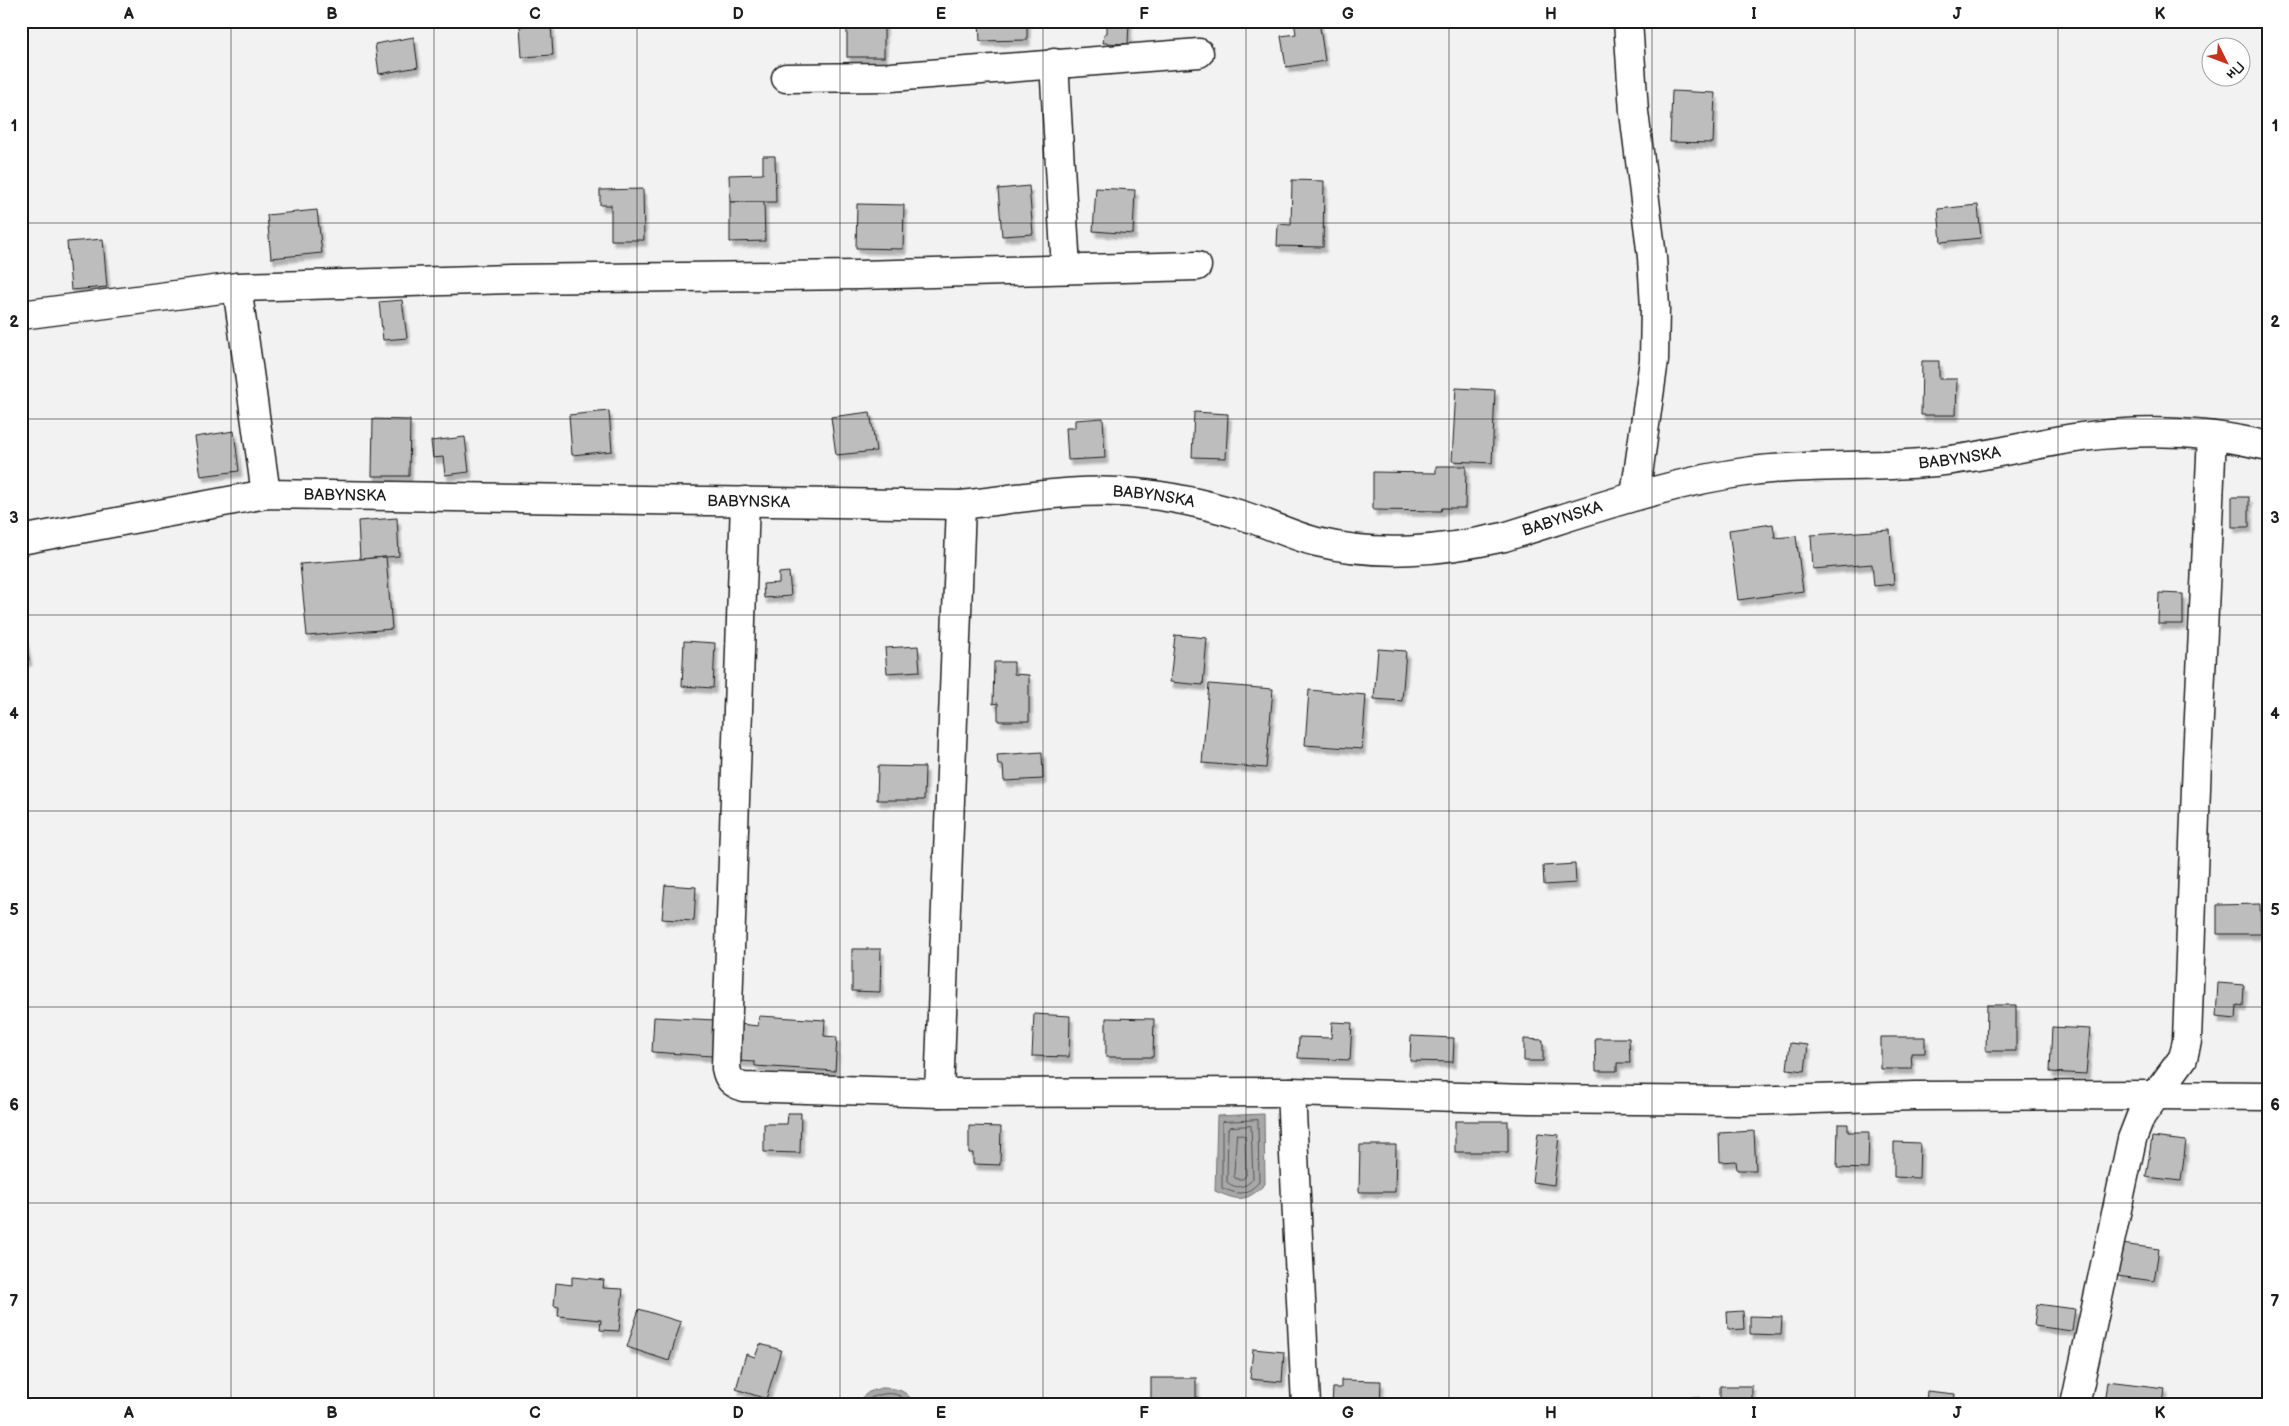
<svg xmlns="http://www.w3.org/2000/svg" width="2289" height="1426" font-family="'Balsamiq Sans',sans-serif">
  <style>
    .water { fill: #a8a8a8; stroke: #707070 }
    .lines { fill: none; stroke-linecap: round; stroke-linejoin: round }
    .shore { stroke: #545454; stroke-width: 1 }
    .building { fill: #bdbdbd; stroke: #1c1c1c; filter: url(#shadow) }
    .minor-casing { stroke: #1c1c1c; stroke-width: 31 }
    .minor { stroke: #fff; stroke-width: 28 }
    .grid { fill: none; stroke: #1c1c1c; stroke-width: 1; stroke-opacity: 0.55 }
    .labels { text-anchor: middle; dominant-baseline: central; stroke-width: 4; stroke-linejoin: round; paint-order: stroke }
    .street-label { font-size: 16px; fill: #1c1c1c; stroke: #fff }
    .neatline { fill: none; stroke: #1c1c1c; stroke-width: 2 }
    .grid-label { font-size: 16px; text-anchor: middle; font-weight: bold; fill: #1c1c1c }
  </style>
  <defs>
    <filter id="shadow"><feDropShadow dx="3" dy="5.5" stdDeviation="1" flood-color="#0004"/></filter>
  </defs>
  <rect width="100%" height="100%" fill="#f2f2f2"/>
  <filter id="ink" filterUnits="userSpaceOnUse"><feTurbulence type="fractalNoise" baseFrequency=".02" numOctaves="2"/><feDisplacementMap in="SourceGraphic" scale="10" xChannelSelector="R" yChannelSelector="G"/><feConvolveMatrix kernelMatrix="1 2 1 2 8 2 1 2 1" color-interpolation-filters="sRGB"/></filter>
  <g filter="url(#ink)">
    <g class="water">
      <path d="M1264,1114L1265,1184C1245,1203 1239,1201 1215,1191L1217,1116Z"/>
      <path d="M881,1388C897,1388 907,1390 915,1405H852L869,1392Z"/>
    </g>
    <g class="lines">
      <g class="shore">
        <path d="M1258,1120L1259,1182C1246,1196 1239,1195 1222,1188V1122Z"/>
        <path d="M1251,1126L1253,1179C1246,1187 1236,1190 1227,1182L1228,1129L1230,1127Z"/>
        <path d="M1237,1134L1245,1136L1246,1175L1243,1179H1237L1234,1177Z"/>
        <path d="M858,1405C874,1395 897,1385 909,1405"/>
      </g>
    </g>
    <g class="building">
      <rect x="847" y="21" width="37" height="36"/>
      <path d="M979,21H1027V40L980,41Z"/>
      <path d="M1107,21H1129L1128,44L1103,43L1104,34L1107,33Z"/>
      <path d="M1294,21H1319L1325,61L1286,67L1281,36L1296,34Z"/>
      <path d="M551,24L553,55L522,57L520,26Z"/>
      <path d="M414,37L418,67L379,74L375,44Z"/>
      <path d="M1672,91L1715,93L1713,143L1670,142Z"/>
      <path d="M763,156H775L776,202H730L729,175L763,174Z"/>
      <path d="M1292,180L1324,181L1323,247L1277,246L1278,224L1291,225Z"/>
      <path d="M1029,186L1033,234L1002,236L998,189Z"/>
      <path d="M1096,188L1135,190L1133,234L1093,231Z"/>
      <path d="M643,189L644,240H611V205H600V190Z"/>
      <path d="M730,202H764L765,241L730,242Z"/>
      <path d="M857,204L904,205L903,249L856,248Z"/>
      <path d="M1978,205L1981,238L1941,242L1938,209Z"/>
      <path d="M317,210L322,253L271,258L267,215Z"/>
      <path d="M103,239L107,287L71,290L67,242Z"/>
      <path d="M402,300L407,338L383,340L379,302Z"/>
      <path d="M1922,361H1939V379H1957L1956,415H1921Z"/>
      <path d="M1456,388L1495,390L1492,463L1452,461Z"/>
      <path d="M609,411L612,451L572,455L569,415Z"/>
      <path d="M870,412L876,451L836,455L831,417Z"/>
      <path d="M1194,412L1228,414L1226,458L1192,457Z"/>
      <path d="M1103,418L1105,458L1068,460L1066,428H1075V420Z"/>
      <path d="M373,419L410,420L409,476H372Z"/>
      <path d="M234,431L239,471L201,476L195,437Z"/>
      <path d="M465,437L469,472L445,475L443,457L433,458L431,441Z"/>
      <path d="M1436,466H1466L1465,508H1442L1441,511L1373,510V472L1436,473Z"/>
      <rect x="2232" y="497" width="17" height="30"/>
      <path d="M397,518L399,556L360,559L358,521Z"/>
      <path d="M1773,524L1775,538L1796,536L1803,591L1738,600L1729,530Z"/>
      <path d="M1890,530L1894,584L1874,586L1872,564L1813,569L1811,535Z"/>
      <path d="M386,557L392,629L307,636L300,564Z"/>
      <path d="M789,572L791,596L764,598L763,584L779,583V573Z"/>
      <path d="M2159,593L2183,594V624H2158Z"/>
      <path d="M21,619L29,660L21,662Z"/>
      <path d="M1175,635L1207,638L1203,685L1170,682Z"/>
      <path d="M684,641L715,643L713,688L682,686Z"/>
      <path d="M918,646L920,671L887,673L885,648Z"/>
      <path d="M1378,649L1406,651L1402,701L1374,699Z"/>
      <path d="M994,662H1014V674L1029,675V721H998V703L993,704Z"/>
      <path d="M1209,684L1273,689L1266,768L1202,763Z"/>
      <path d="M1309,690L1366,695L1362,749L1305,745Z"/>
      <path d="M1042,752L1043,779L1004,781L1003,765H998L997,755Z"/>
      <path d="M878,766L925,767L924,800H877Z"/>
      <path d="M1575,864L1576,883L1544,885L1543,866Z"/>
      <path d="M665,885L696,887L694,921L662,919Z"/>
      <path d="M2260,904L2261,934H2217V905Z"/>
      <path d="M852,949H881L880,992L852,991Z"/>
      <path d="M2218,983L2244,985L2243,1006L2237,1005L2236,1019L2216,1017Z"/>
      <path d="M1987,1005H2016V1051H1986Z"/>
      <path d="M1034,1014L1070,1016L1069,1057L1032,1056Z"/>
      <path d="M759,1016L825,1020L824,1036L837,1037L835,1071L755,1066V1062L738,1061L740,1024L758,1026Z"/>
      <path d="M654,1017L715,1020L712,1056L652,1052Z"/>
      <path d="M1106,1018L1154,1019L1153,1057H1106Z"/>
      <path d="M1332,1022L1352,1023L1350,1060L1298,1058L1299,1037L1331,1038Z"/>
      <path d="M2052,1027L2090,1029L2086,1074L2050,1072Z"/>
      <path d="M1411,1036L1454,1038L1453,1062L1410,1061Z"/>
      <path d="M1881,1037H1925V1053H1911L1912,1069H1881Z"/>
      <path d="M1595,1038H1629L1630,1063H1617V1071H1596Z"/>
      <path d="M1524,1039L1543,1040V1061H1524Z"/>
      <path d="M1790,1043L1808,1045L1805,1071L1787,1069Z"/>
      <path d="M788,1113H801L800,1153L764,1152V1124H787Z"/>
      <rect x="1455" y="1121" width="53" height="31"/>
      <path d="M1838,1124H1848V1132H1869L1868,1169L1837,1168Z"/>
      <path d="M969,1126L1001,1127L1000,1165L973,1164V1153H969Z"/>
      <path d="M1754,1131L1756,1170H1737L1736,1161L1720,1162L1719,1133Z"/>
      <path d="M1538,1133L1559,1135L1554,1185L1532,1182Z"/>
      <path d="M2152,1137L2186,1141L2181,1181L2146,1177Z"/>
      <path d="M1894,1142L1920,1143L1919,1178L1894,1177Z"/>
      <path d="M1360,1145H1396L1395,1192H1359Z"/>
      <path d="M2121,1244L2159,1249L2154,1281L2117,1276Z"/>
      <path d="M572,1277L604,1280L603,1288L623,1289L619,1331L600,1330L601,1320L558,1316L559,1307L554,1306L556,1283L572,1285Z"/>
      <path d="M2037,1304L2075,1309L2072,1331L2034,1326Z"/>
      <path d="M639,1309L681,1322L669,1361L627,1347Z"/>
      <path d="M1743,1311L1744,1329L1728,1330L1727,1312Z"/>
      <path d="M1750,1316L1782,1317L1781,1335L1750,1334Z"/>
      <path d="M760,1344L781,1350L766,1399L736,1389L746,1354L755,1357Z"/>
      <path d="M1253,1349L1284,1352L1282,1382L1250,1379Z"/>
      <rect x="1151" y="1378" width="45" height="22"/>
      <path d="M1341,1380L1381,1381L1380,1405H1332L1333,1388H1341Z"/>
      <path d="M2107,1381L2165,1388L2163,1405L2142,1403V1405H2104Z"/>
      <rect x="1720" y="1386" width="32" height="19"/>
      <path d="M1927,1391L1955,1394L1954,1405H1926Z"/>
      <rect x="1671" y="1397" width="27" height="8"/>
    </g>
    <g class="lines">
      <g class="minor-casing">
        <g id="minor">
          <path d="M1628,21L1634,112L1652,257L1655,308L1654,360L1635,496"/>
          <path d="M1054,63L1066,269"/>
          <path d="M786,78L891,77L1199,53"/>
          <path d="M237,287L266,494"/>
          <path d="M21,315L237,287L511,279L859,275L1197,266"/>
          <path d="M2212,436L2197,760L2187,1041L2183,1058L2156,1095L2268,1096"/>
          <path d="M745,501L726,1068C728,1079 732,1083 743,1087L939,1093"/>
          <path d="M961,505L939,1093L1291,1092L1528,1099L1743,1101L1915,1096L2156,1095L2141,1116L2132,1139L2075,1405"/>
          <path id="s1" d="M21,540L266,494L961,505C1016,499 1079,487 1135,493C1169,496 1205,504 1238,514C1265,522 1290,535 1317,542C1379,557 1441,551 1504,537C1585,512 1667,482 1752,471C1816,463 1880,469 1943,461C1990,456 2035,443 2082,437C2143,429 2208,431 2268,446"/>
          <path d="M1291,1092L1306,1405"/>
        </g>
      </g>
      <use href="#minor" class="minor"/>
    </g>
  </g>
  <path class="grid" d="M231,21V1405M434,21V1405M637,21V1405M840,21V1405M1043,21V1405M1246,21V1405M1449,21V1405M1652,21V1405M1855,21V1405M2058,21V1405M21,223H2268M21,419H2268M21,615H2268M21,811H2268M21,1007H2268M21,1203H2268"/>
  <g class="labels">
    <g class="street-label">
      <text stroke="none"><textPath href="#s1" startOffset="1962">BABYNSKA</textPath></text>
      <text stroke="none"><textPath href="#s1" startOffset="328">BABYNSKA</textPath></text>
      <text stroke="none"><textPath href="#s1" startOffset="1138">BABYNSKA</textPath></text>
      <text stroke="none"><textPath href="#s1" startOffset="732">BABYNSKA</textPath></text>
      <text stroke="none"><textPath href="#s1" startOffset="1558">BABYNSKA</textPath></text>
    </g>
  </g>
  <rect width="2289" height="1426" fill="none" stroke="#fff" stroke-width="55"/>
  <g transform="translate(2226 62) rotate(132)"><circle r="24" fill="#ffffff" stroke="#a4a4a4"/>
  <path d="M0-4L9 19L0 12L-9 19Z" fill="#c8321e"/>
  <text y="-8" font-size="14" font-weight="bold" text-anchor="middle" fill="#1c1c1c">Пн</text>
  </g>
  <rect x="28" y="28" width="2234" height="1370" class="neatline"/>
  <g class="grid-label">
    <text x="129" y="19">A</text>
    <text x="332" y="19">B</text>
    <text x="535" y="19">C</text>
    <text x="738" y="19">D</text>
    <text x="941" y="19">E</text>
    <text x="1144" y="19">F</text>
    <text x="1348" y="19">G</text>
    <text x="1551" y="19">H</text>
    <text x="1754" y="19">I</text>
    <text x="1957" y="19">J</text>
    <text x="2160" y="19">K</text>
    <text x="14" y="131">1</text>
    <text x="2275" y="131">1</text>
    <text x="14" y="327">2</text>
    <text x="2275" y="327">2</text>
    <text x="14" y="523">3</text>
    <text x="2275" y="523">3</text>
    <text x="14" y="719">4</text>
    <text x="2275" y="719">4</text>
    <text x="14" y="915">5</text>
    <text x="2275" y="915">5</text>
    <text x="14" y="1110">6</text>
    <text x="2275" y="1110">6</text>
    <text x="14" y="1306">7</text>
    <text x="2275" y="1306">7</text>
    <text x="129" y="1418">A</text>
    <text x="332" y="1418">B</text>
    <text x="535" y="1418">C</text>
    <text x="738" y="1418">D</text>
    <text x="941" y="1418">E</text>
    <text x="1144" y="1418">F</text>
    <text x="1348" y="1418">G</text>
    <text x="1551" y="1418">H</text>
    <text x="1754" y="1418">I</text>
    <text x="1957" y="1418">J</text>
    <text x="2160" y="1418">K</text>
  </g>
</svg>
